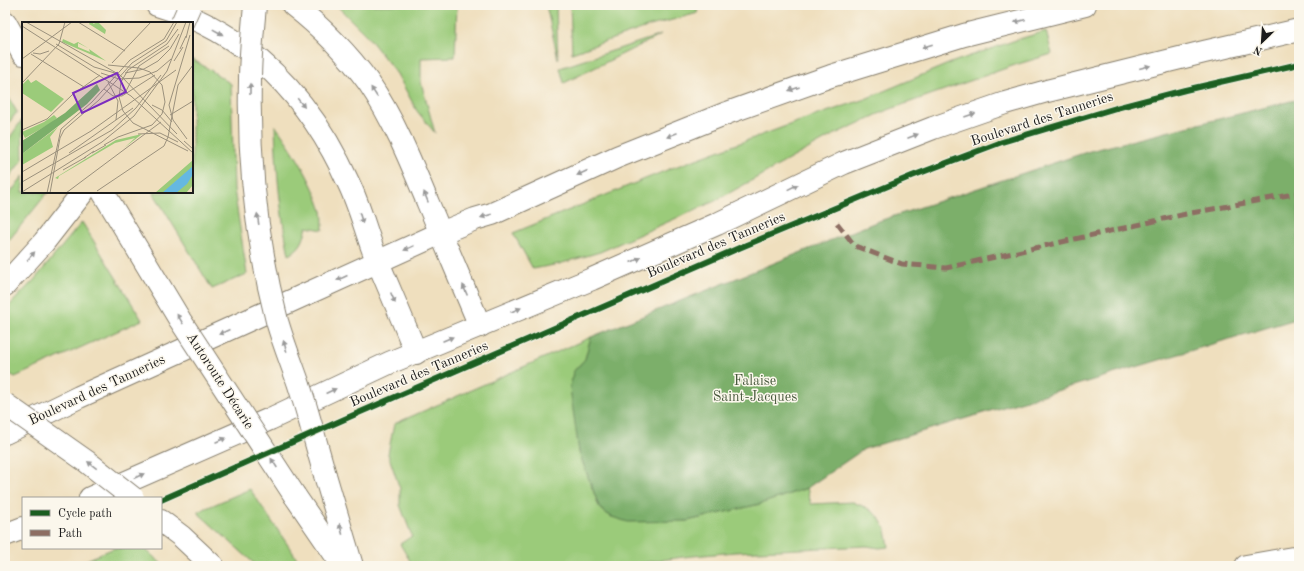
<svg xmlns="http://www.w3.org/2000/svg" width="1304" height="571" font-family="'Old Standard TT',serif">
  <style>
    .green { fill: #9bcb7a; stroke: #5c744b }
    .forest { fill: #7caf6a; stroke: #4c6643 }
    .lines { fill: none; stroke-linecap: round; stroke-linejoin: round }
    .major-casing { stroke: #867e6d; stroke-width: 24 }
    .highway-casing { stroke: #867e6d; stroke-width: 24 }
    .major { stroke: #fff; stroke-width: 22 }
    .highway { stroke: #fff; stroke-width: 22 }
    .highway-bridge-casing { stroke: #867e6d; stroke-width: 24; stroke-linecap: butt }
    .highway-bridge { stroke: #fff; stroke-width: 22 }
    .quiet { stroke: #8d6e63; stroke-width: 5; stroke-dasharray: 10 5; stroke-linecap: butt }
    .cycleway-casing { stroke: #fbf7ec; stroke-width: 8 }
    .cycleway { stroke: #1b5e20; stroke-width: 6 }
    .oneway { fill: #999 }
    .labels { text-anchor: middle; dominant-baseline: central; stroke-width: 3; stroke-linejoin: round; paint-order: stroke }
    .street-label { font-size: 14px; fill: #1c1c1c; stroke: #fbf7ec }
    .park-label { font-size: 14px; fill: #48593d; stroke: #fbf7ec }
    .inset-road { fill: none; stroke: #9b917d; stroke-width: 1 }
    .view { fill: #7b2cbf; fill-opacity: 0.15; stroke: #7b2cbf; stroke-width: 2 }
    .inset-edge { fill: none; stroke: #1c1c1c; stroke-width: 2 }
  </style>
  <rect width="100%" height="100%" fill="#fbf7ec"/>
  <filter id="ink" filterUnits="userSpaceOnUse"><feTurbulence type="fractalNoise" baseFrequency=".025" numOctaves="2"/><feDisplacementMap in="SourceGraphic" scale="8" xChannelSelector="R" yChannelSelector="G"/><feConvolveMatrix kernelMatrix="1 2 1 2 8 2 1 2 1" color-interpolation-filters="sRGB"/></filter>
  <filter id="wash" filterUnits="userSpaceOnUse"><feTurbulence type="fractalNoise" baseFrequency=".012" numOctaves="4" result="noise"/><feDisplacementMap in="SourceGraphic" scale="16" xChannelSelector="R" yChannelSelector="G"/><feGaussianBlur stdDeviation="0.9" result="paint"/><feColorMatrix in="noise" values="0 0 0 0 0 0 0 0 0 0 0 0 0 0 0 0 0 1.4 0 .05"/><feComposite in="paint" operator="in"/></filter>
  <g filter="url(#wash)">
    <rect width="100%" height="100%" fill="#efdfbe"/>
    <g class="green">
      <path d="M336,5H457L455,57L421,58V82L435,133L417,111L397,74L368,37Z"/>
      <path d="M546,5H556L558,59Z"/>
      <path d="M570,5H696L698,13L650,26L572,53Z"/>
      <path d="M1046,31L1052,54L1015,65L885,111L833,135L715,201L600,252L559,264L533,269L513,233L672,168L797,122L865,99L953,62L1016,40Z"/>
      <path d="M661,35L564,83L560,68Z"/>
      <path d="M192,59L212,71L231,84L234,189L247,274L212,289L153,192H192Z"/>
      <path d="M5,91L17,112L5,128Z"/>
      <path d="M22,120L23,159L5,183V144Z"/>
      <path d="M275,125C294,151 312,180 322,211C323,217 323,224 323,230L307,227C303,242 302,246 289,255C280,212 276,169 275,125Z"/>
      <path d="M23,176V192H48L5,245V200Z"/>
      <path d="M82,222L142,320L15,377L5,371V310L35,279Z"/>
      <path d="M591,337L585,359L573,372L579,452L600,509L612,517L687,521L760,504L807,488L811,504L853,502L867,508L878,516L886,530L889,547L879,548L867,546L735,552L683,557L620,566H413L400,544L412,536L400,505V489L388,454L394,424Z"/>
      <path d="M250,489L302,566H257L197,512Z"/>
      <path d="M114,548H144L164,566H73Z"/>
    </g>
    <path class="forest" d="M1299,99V318L864,449L807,488L760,504L687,521L628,522L612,517L600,509L579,452L570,388L573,372L585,359L591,337L876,222L1090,151Z"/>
  </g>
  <g filter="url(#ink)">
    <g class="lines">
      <g class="major-casing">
        <g id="major">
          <path d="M5,433L79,397L441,233L475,219L492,214L617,157L727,113L831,76L964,35L1085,5"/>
          <path d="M90,498L270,419L389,363L592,279L717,224L844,163L933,128L1005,103L1047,91L1204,52L1299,30"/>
          <path d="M5,535L23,528"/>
          <path d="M1246,566L1299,557"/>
        </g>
      </g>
      <g class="highway-casing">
        <g id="highway">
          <path d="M157,5C250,33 310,97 349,184C359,205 365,228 373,250C387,284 402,318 416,353"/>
          <path d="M293,5C321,27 348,54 369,83C394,120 411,162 428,203C445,244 463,285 480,326"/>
          <path d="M5,22L23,54"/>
          <path d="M5,285L44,242L83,192"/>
          <path d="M325,475L352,566"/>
          <path d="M295,496L343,566"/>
          <path d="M161,521L181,536L213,566"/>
        </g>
      </g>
      <use href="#major" class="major"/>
      <use href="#highway" class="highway"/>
      <g class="highway-bridge-casing">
        <g id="highway-bridge">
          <path d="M255,5C253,30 250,55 250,81C248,162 257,243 277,321C283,342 291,362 298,382C308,412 316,444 325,475"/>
          <path d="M182,23L190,5"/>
          <path d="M103,192L180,320L295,496"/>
          <path d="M5,404L86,461L133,498"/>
        </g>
      </g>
      <use href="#highway-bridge" class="highway-bridge"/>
      <path class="quiet" d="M837,223L855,246L902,264L946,268L1186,214L1299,193"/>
      <g class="cycleway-casing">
        <path id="cycleway" d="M161,500L356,414L739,248L912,176L1002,142L1116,108L1185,90L1299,64"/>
      </g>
      <use href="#cycleway" class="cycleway"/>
    </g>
    <defs><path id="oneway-solid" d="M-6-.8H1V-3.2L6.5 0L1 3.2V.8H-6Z"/></defs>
    <g class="oneway">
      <use href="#oneway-solid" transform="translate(1020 21) rotate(166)"/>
      <use href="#oneway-solid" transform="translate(218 32) rotate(29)"/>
      <use href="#oneway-solid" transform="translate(927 46) rotate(163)"/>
      <use href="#oneway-solid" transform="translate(1145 67) rotate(-14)"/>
      <use href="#oneway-solid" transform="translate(250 89) rotate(-90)"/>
      <use href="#oneway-solid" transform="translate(794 89) rotate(161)"/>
      <use href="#oneway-solid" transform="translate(374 92) rotate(-123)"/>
      <use href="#oneway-solid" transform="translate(301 103) rotate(51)"/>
      <use href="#oneway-solid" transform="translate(970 115) rotate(-19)"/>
      <use href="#oneway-solid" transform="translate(672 135) rotate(158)"/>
      <use href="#oneway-solid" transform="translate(913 136) rotate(-21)"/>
      <use href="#oneway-solid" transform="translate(582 173) rotate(156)"/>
      <use href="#oneway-solid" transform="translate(793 187) rotate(-26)"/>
      <use href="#oneway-solid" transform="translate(426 197) rotate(-112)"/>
      <use href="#oneway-solid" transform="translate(486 216) rotate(163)"/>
      <use href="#oneway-solid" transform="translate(361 218) rotate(73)"/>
      <use href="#oneway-solid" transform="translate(258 219) rotate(-98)"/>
      <use href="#oneway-solid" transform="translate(409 248) rotate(155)"/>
      <use href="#oneway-solid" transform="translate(31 256) rotate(-48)"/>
      <use href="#oneway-solid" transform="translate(636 260) rotate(-24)"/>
      <use href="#oneway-solid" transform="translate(342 278) rotate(156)"/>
      <use href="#oneway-solid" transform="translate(465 290) rotate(-113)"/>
      <use href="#oneway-solid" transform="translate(393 298) rotate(67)"/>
      <use href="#oneway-solid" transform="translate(516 310) rotate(-23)"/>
      <use href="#oneway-solid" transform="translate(180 319) rotate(-122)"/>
      <use href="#oneway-solid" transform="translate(224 332) rotate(156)"/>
      <use href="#oneway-solid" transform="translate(448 339) rotate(-23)"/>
      <use href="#oneway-solid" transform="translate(285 346) rotate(-107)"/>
      <use href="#oneway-solid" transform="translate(331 391) rotate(-25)"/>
      <use href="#oneway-solid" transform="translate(221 440) rotate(-23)"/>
      <use href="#oneway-solid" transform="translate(274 463) rotate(-123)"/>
      <use href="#oneway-solid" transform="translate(92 465) rotate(-142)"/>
      <use href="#oneway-solid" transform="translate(139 476) rotate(-24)"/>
      <use href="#oneway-solid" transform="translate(341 529) rotate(-106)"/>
    </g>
  </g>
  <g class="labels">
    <g class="street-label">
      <text transform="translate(1042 119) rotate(-18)">Boulevard des Tanneries</text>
      <text transform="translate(716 245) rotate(-23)">Boulevard des Tanneries</text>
      <text transform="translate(419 374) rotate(-23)">Boulevard des Tanneries</text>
      <text transform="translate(220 381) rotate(57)">Autoroute Décarie</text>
      <text transform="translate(97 390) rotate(-25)">Boulevard des Tanneries</text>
    </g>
    <g class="park-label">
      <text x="755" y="381">Falaise<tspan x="755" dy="16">Saint-Jacques</tspan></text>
    </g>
  </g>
  <g transform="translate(22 22)">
    <rect width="171" height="171" fill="#efdfbe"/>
    <path d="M68,0H72L71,2L76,0L84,8L83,12L67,2ZM41,17L52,22L56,20L66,26L56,21V25L68,30L67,27L84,39L40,20ZM6,57L9,61L14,58L42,77L29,90L0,71V63ZM32,93L35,96L29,101L3,116L0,110L22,100ZM36,105L28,115L31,125L0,143V132ZM120,112L102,126L113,116L93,121L37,154L36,157L33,156L94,118ZM171,138V163L164,171H133Z" fill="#9bcb7a"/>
    <path d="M75,62L78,68L65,82L0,132V119L43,91Z" fill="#7caf6a"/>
    <path d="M171,144L170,154L165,162L154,171H140Z" fill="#65b8e1"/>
    <path class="inset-road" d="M4,0L98,53L155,112M56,0L103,29M0,4L109,74L171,131M156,7L145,22L106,48L99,60L97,75L101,89L111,101L166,129M164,16L168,0M34,22L72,45L93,51M158,27L164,14M11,31L18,32L27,29M9,32L62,65M0,37L50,0M152,39L161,25M90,41L129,0M79,51L97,57L117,56L135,49L149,37M103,51L122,47L136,39L148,27L157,12M86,60L96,79L94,98M0,61L37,22L43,0M82,67L91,74H100L133,53M103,71L117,44L147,24M130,83L140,88L150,100M148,93L171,79M0,108L25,97L50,73L78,53M116,112L138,111L156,120M165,117L151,98L147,83L168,13M162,119L171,127M82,123L96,115L130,103L140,92L143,80L140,63L128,50L117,46L86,43M47,131L111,86M70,131L84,123M62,136L72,129M41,148L64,135M0,150L69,109L154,48M0,160L90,108L114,86L139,53M75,169L142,124L146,115L156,63L171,43M0,170L80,120L112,94L145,49L164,0M25,171L39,107L70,80L108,38L142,17L152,0M28,171L38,116L42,108L77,78L110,41L144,19L155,0M44,171L139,100"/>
    <path class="view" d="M95,51L104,70L60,91L51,71Z"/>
    <rect width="171" height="171" class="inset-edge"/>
  </g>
  <rect width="1304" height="571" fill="none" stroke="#fbf7ec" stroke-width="20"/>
  <rect x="22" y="497" width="140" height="52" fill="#fbf7ec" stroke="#a29f99"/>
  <rect x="30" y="510" width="20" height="6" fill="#1b5e20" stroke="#a29f99"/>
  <text x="58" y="517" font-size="12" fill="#1c1c1c">Cycle path</text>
  <rect x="30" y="530" width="20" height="6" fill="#8d6e63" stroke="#a29f99"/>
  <text x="58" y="537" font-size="12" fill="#1c1c1c">Path</text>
  <g transform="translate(1262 42) rotate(205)" stroke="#fbf7ec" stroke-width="3" paint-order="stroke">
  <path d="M0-3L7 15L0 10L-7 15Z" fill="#1c1c1c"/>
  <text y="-6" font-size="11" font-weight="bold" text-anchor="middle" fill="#1c1c1c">N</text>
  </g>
</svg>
